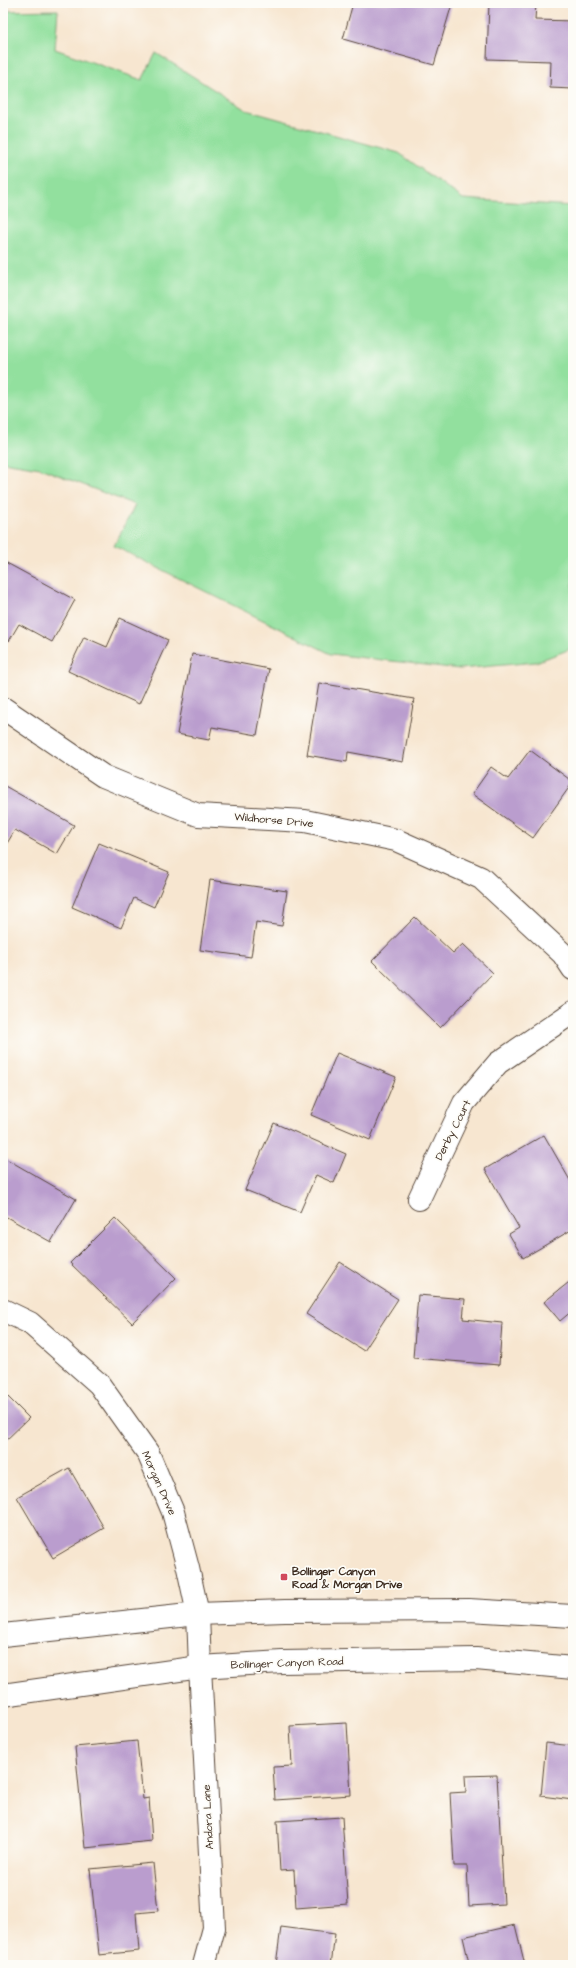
<svg xmlns="http://www.w3.org/2000/svg" width="576" height="1968" font-family="'Architects Daughter',sans-serif">
  <style>
    .green { fill: #92e09e; stroke: #66855e }
    .building { fill: #ba9dce }
    .lines { fill: none; stroke-linecap: round; stroke-linejoin: round }
    .street-casing { stroke: #574639; stroke-width: 24 }
    .secondary-casing { stroke: #574639; stroke-width: 24 }
    .street { stroke: #fff; stroke-width: 22 }
    .secondary { stroke: #fff; stroke-width: 22 }
    .poi-dot { fill: #d1495b; stroke: #fdfcf7; stroke-width: 1.5 }
    .labels { text-anchor: middle; dominant-baseline: central; stroke-width: 3.5; stroke-linejoin: round; paint-order: stroke }
    .street-label { font-size: 11px; fill: #3b2a1e; stroke: #fdfcf7 }
    .poi-label { font-size: 11px; font-weight: bold; fill: #3b2a1e; stroke: #fdfcf7; text-anchor: start }
  </style>
  <rect width="100%" height="100%" fill="#fdfcf7"/>
  <filter id="ink" filterUnits="userSpaceOnUse"><feTurbulence type="fractalNoise" baseFrequency=".025" numOctaves="2"/><feDisplacementMap in="SourceGraphic" scale="8" xChannelSelector="R" yChannelSelector="G"/><feConvolveMatrix kernelMatrix="1 2 1 2 8 2 1 2 1" color-interpolation-filters="sRGB"/></filter>
  <filter id="wash" filterUnits="userSpaceOnUse"><feTurbulence type="fractalNoise" baseFrequency=".012" numOctaves="4" result="noise"/><feDisplacementMap in="SourceGraphic" scale="16" xChannelSelector="R" yChannelSelector="G"/><feGaussianBlur stdDeviation="0.9" result="paint"/><feColorMatrix in="noise" values="0 0 0 0 0 0 0 0 0 0 0 0 0 0 0 0 0 1.4 0 .05"/><feComposite in="paint" operator="in"/></filter>
  <g filter="url(#wash)">
    <rect width="100%" height="100%" fill="#f7e6d0"/>
    <path class="green" d="M58,10L55,49L142,80L156,53L246,110L399,153L463,199L573,206V648L536,662L460,669L331,654L114,546L135,505L40,468L3,462V11Z"/>
    <g id="blocks">
      <g class="building">
        <path d="M353,3L452,4L434,65L343,39Z"/>
        <path d="M489,3H536L535,20L573,21V89L550,88L551,61L487,59Z"/>
        <path d="M3,561L75,600L52,642L19,624L9,641L3,637Z"/>
        <path d="M120,618L168,640L139,704L68,671L84,637L107,647Z"/>
        <path d="M192,654L269,669L257,735L212,727L209,740L177,734Z"/>
        <path d="M319,683L414,699L403,762L348,752L347,762L307,755Z"/>
        <path d="M530,750L573,782L533,838L472,794L491,767L508,779Z"/>
        <path d="M3,785L74,825L57,854L15,830L6,845L3,843Z"/>
        <path d="M99,843L169,872L154,907L134,898L121,928L72,907Z"/>
        <path d="M210,880L287,891L282,926L256,922L251,957L200,950Z"/>
        <path d="M415,917L453,953L463,944L493,973L440,1028L372,961Z"/>
        <path d="M337,1053L396,1077L370,1140L311,1115Z"/>
        <path d="M274,1123L346,1154L334,1183L316,1175L300,1212L245,1190Z"/>
        <path d="M544,1135L571,1182L573,1181V1229L523,1258L509,1234L519,1228L485,1169Z"/>
        <path d="M3,1157L76,1199L51,1242L3,1215Z"/>
        <path d="M115,1218L176,1278L132,1323L70,1263Z"/>
        <path d="M340,1262L398,1299L364,1351L306,1314Z"/>
        <path d="M573,1279V1310L560,1321L544,1302Z"/>
        <path d="M418,1295L465,1299L463,1319L502,1323L499,1365L413,1358Z"/>
        <path d="M3,1392L29,1418L3,1443Z"/>
        <path d="M69,1468L104,1528L53,1558L17,1497Z"/>
        <path d="M347,1723L351,1795L275,1800L273,1767L292,1766L290,1726Z"/>
        <path d="M137,1741L143,1799L149,1798L152,1841L85,1848L75,1747Z"/>
        <path d="M546,1743L573,1746V1800L541,1796Z"/>
        <path d="M497,1775L504,1904L469,1906L467,1866H454L450,1793L466,1792L465,1776Z"/>
        <path d="M342,1817L348,1904L296,1908L294,1870L280,1871L277,1821Z"/>
        <path d="M153,1863L158,1911L136,1913L139,1951L99,1955L90,1869Z"/>
        <path d="M515,1925L525,1965H465L469,1963L463,1937Z"/>
        <path d="M281,1927L335,1934L331,1965H276Z"/>
      </g>
    </g>
  </g>
  <g filter="url(#ink)">
    <use href="#blocks" fill-opacity="0" stroke="#574639" stroke-width="1"/>
    <g class="lines">
      <g class="street-casing">
        <g id="street">
          <path d="M3,708L103,776L198,815L305,821L396,840L481,878L563,954L573,969"/>
          <path d="M419,1199L464,1103L498,1063L573,1012"/>
          <path d="M200,1667L214,1928L204,1965"/>
        </g>
      </g>
      <g class="secondary-casing">
        <g id="secondary">
          <path d="M3,1310L30,1323L99,1384L148,1453L173,1512L188,1568L198,1614L200,1667"/>
          <path d="M3,1635L198,1614L285,1611L469,1610L573,1616"/>
          <path d="M3,1695L200,1667L282,1662L476,1659L573,1668"/>
        </g>
      </g>
      <use href="#street" class="street"/>
      <use href="#secondary" class="secondary"/>
    </g>
  </g>
  <rect class="poi-dot" x="280" y="1573" width="8" height="8" rx="2"/>
  <g class="labels">
    <g class="street-label">
      <text transform="translate(274 820) rotate(5)">Wildhorse Drive</text>
      <text transform="translate(453 1130) rotate(-63)">Derby Court</text>
      <text transform="translate(159 1483) rotate(66)">Morgan Drive</text>
      <text transform="translate(287 1663) rotate(-2)">Bollinger Canyon Road</text>
      <text transform="translate(208 1817) rotate(-93)">Andora Lane</text>
    </g>
    <g class="poi-label">
      <text x="292" y="1571">Bollinger Canyon<tspan x="292" dy="13">Road &amp; Morgan Drive</tspan></text>
    </g>
  </g>
  <rect width="576" height="1968" fill="none" stroke="#fdfcf7" stroke-width="16"/>
</svg>
